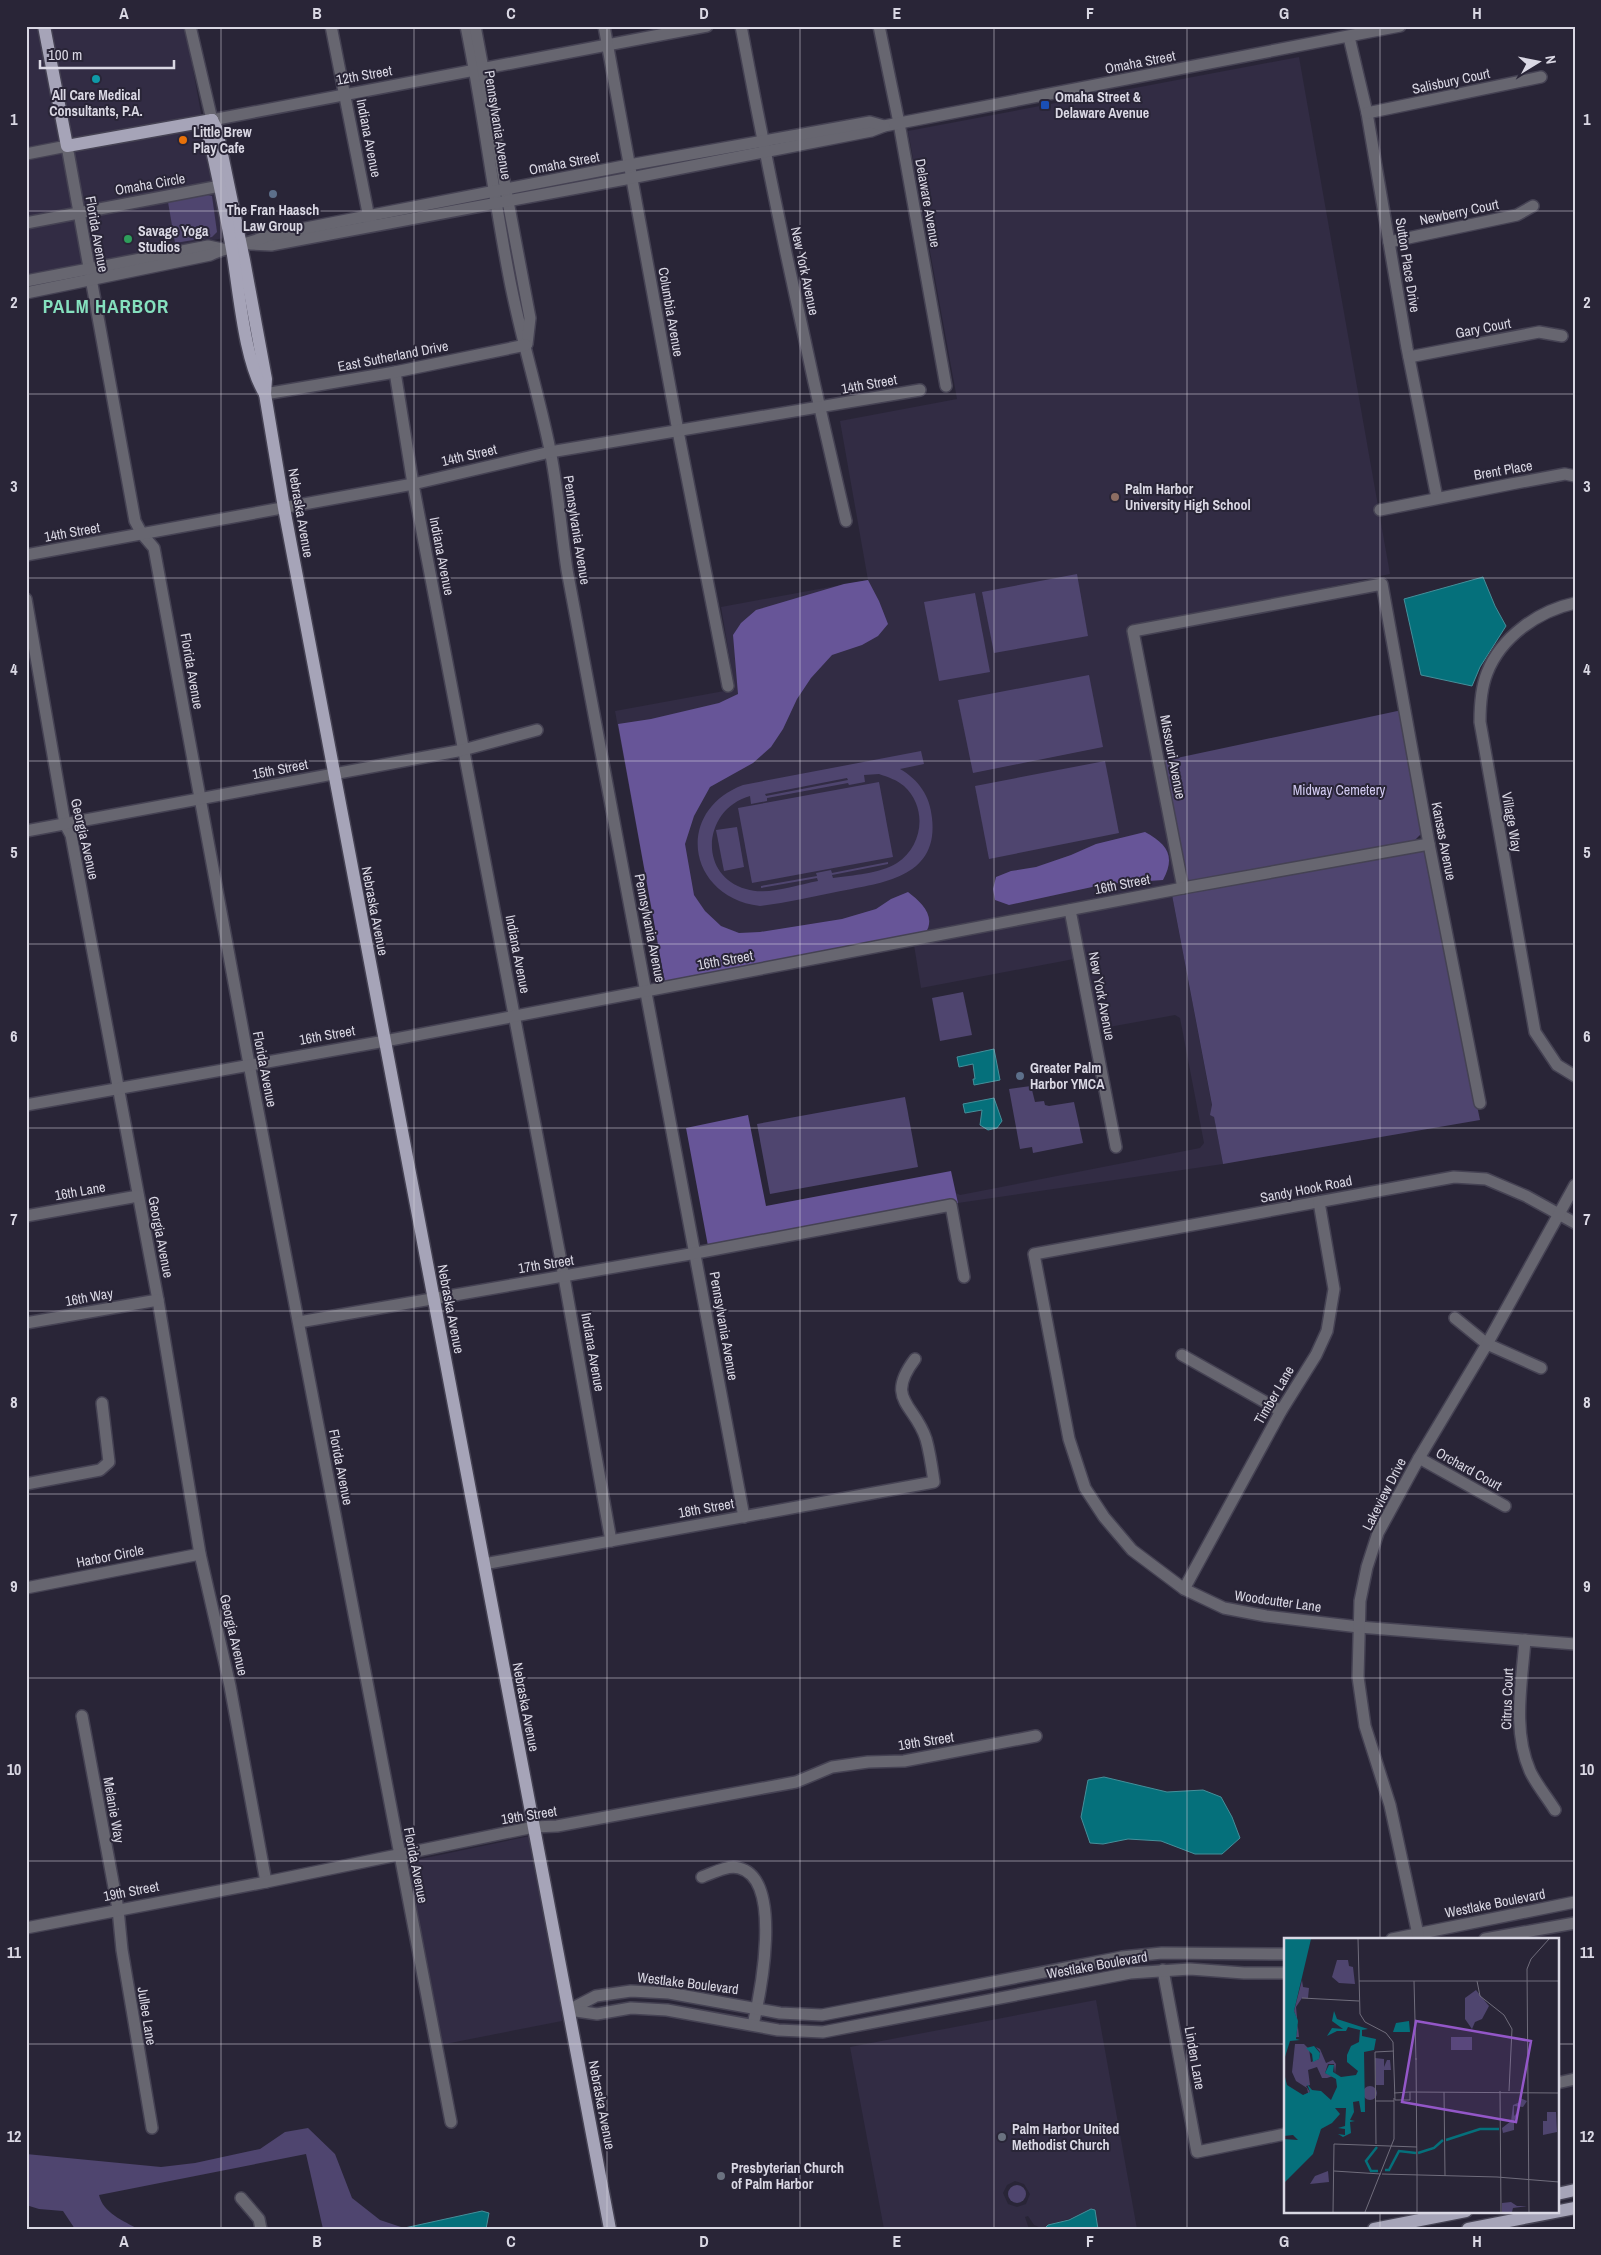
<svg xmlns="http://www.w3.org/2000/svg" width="1601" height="2255" font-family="'Archivo Narrow',sans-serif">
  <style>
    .built { fill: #322c44; fill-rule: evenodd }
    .green { fill: #4f456f; fill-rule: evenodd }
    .forest { fill: #675598 }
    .water { fill: #05707b; stroke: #458f9a }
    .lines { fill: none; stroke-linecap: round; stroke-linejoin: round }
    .minor-casing { stroke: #454253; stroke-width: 14 }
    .major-casing { stroke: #454253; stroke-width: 15 }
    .minor { stroke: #676670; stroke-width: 11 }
    .major { stroke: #a6a4b8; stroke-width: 12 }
    .grid { fill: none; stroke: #dad8e4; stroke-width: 1; stroke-opacity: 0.55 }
    .culture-dot { fill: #0f9aa8; stroke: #292537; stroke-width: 2 }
    .transit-dot { fill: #1a4fb4; stroke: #292537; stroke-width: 2 }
    .food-dot { fill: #e8710a; stroke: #292537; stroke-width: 2 }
    .service-dot { fill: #5c6f8a; stroke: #292537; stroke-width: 2 }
    .leisure-dot { fill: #2e9e5b; stroke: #292537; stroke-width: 2 }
    .education-dot { fill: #8d6e63; stroke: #292537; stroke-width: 2 }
    .worship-dot { fill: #6b7280; stroke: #292537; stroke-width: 2 }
    .labels { text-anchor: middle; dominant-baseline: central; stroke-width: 4; stroke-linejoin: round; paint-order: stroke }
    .street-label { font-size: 14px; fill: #dad8e4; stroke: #292537 }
    .poi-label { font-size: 14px; font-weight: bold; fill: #dad8e4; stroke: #292537; text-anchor: start }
    .park-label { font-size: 14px; fill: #d3cbf2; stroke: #292537 }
    .district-label { font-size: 19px; font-weight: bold; letter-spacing: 1px; fill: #85e0be; stroke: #292537 }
    .inset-river { fill: none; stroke: #05707b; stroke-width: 2.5 }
    .inset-road { fill: none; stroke: #706d7c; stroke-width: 1 }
    .view { fill: #9357c8; fill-opacity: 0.15; stroke: #9357c8; stroke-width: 2.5 }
    .inset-edge { fill: none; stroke: #dad8e4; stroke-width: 2.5 }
    .neatline { fill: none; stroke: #dad8e4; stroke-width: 2 }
    .grid-label { font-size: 16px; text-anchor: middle; font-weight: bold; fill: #dad8e4 }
  </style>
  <rect width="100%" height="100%" fill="#292537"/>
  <g class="built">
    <path d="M26,26H185L224,238L26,275Z"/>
    <path d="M1299,57L1390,574L1129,629L1179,886L665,983L615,711L735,689L721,607L868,580L840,421L957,399L908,131Z"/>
    <path d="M1172,895L1223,1164L958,1203L956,1193L960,1195L1200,1148L1204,1143L1180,1018L1175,1015L1098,1029L1076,914Z"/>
    <path d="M1066,915L1074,959L921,988L914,945Z"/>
    <path d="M530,1836L558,1987L562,2021L440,2045L406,1862Z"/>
    <path d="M1096,2000L1137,2229H1098L1095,2211L1091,2209L1085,2214L1048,2225L1044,2229L1034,2225L1028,2216L1025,2217L1029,2229H884L850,2047ZM1015,2181L1024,2184L1030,2194L1026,2204L1017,2207L1008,2204L1003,2193L1007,2185Z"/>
  </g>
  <g class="green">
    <path d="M204,194L212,196L217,232L212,237L175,243L168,202Z"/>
    <path d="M1077,574L1088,636L994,653L982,592Z"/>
    <path d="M975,593L990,672L939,681L924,602Z"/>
    <path d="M1089,675L1103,747L973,773L958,700Z"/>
    <path d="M1402,710L1423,832L1411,844L1182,885L1158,762Z"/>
    <path d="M921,751L924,764L900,769C919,780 930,796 932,818C939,879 880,883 836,892C811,897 786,903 760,906C687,897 674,811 743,785ZM879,774C888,777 897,780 904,786C928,808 923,846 897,863C879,874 853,875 833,878L832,875L888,864V862L832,873L831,870L816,873L817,876L761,886V888L817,878L818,881C796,885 767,896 746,889C697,875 703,809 750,796L751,804L767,801V798L848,783L849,785L865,782L864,775ZM847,778L848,780L766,796L765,794Z"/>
    <path d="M1105,761L1119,833L989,859L975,786Z"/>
    <path d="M879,782L893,857L752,883L738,808Z"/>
    <path d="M737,827L744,867L724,871L716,830Z"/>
    <path d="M1424,849L1480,1120L1223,1164L1214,1117L1210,1115L1212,1105L1172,895Z"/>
    <path d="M963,992L972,1035L940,1041L932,998Z"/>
    <path d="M1031,1086L1035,1102L1044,1101L1045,1105L1049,1106L1074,1102L1083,1143L1033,1153L1032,1147L1020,1149L1009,1089Z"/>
    <path d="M905,1097L918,1167L770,1194L757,1124Z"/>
    <path d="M308,2128L335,2154L352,2198L380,2220L404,2228L323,2229L306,2154L99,2195C103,2213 124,2221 138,2229H75L63,2211L39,2209L26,2205V2154L161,2167L195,2163L260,2149L285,2132Z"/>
    <circle cx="1017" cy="2194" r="9"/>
  </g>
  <g class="forest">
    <path d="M868,580L879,601L888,624L878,636L862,645L832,655L811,678L797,699L783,729L771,747L753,763L710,787L694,816L685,844L694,895L705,911L721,926L739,933L760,932L842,919L876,909L891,899L908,892C921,902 937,916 925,934L665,983L618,724L651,719L719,703L738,694L733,635L741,623L756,610L844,584Z"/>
    <path d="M1145,832C1167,844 1176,856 1163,880L1106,884L1009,905L995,900L993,889L996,877L1011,871L1036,867L1071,855L1096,844Z"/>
    <path d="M748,1115L766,1206L951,1171L958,1203L956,1204L955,1200L708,1246L686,1128Z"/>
  </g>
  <g class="water">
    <path d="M1483,577L1495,606L1506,626L1480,667L1472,686L1421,675L1404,599Z"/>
    <path d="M994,1049L1000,1080L974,1085L973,1079H975L973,1064L959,1067L957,1057Z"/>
    <path d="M994,1098L1002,1121L997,1128L988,1130L980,1125L982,1110L965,1113L963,1104Z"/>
    <path d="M1104,1777L1167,1792L1203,1790L1221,1797L1232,1817L1240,1838L1222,1854H1195L1161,1841L1128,1839L1103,1844L1090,1843L1081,1817L1088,1780Z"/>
    <path d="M1091,2209L1095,2210L1098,2229H1044L1048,2225L1069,2220Z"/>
    <path d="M482,2211L489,2213L486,2229H400Z"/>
  </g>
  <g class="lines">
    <g class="minor-casing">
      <g id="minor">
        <path d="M190,26L212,120L707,26"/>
        <path d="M331,26L370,223"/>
        <path d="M466,26C483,109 493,193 509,276C520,335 538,391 550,450C558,489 561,530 567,570L744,1517"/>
        <path d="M475,26L530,318L527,344"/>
        <path d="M604,26L678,431L728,686"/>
        <path d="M741,26C772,192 807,357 846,521"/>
        <path d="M879,26L899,123L946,386"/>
        <path d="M1349,37L1367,113L1407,348L1437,498"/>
        <path d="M1367,113L1541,77"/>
        <path d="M26,154L67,146L135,521L142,534L154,548L249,1064L451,2122"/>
        <path d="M26,223L220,186"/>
        <path d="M1389,242L1517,215L1533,206"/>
        <path d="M250,244L271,245L631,178L871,131L884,126L1400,26"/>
        <path d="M26,281L208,246L222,249"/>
        <path d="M26,293L210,255C229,246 250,244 270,235L629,165L870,122L884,126"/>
        <path d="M1409,357L1539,332L1562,336"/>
        <path d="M395,372L413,484L564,1277L611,1541"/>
        <path d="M265,394L395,372L526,345"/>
        <path d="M1380,510L1511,484L1565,474L1575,476"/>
        <path d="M26,555L413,484L550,452L920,390"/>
        <path d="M26,599L65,824L71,835L158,1300L200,1554L230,1686L266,1882"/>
        <path d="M1575,603C1538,611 1501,637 1487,673C1481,688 1480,706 1480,722L1535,1032L1557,1065L1575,1076"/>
        <path d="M26,831L463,750L537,730"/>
        <path d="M1183,888L1133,631L1382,584L1429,844L1480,1103"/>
        <path d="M1070,910L1116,1147"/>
        <path d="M26,1105L385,1041L1183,888L1429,844"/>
        <path d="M26,1216L138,1196"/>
        <path d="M1575,1223L1526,1196L1486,1179L1454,1177L1034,1254L1069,1439L1085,1488L1104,1517L1132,1550L1184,1589L1224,1608L1266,1616L1359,1627L1575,1644"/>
        <path d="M1455,1318L1487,1344L1541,1368"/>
        <path d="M299,1322L696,1253L951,1205L964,1277"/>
        <path d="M26,1323L158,1300"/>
        <path d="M1182,1355L1281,1411"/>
        <path d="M1419,1458L1505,1506"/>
        <path d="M26,1484L100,1470L109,1462L102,1403"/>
        <path d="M484,1564L934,1482C932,1468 930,1453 926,1439C915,1404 884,1400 915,1359"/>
        <path d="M26,1588L200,1554"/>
        <path d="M1184,1589L1281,1411L1316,1355L1327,1331L1334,1289L1319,1202"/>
        <path d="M1525,1640C1522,1682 1512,1730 1530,1771C1536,1784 1547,1797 1555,1810"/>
        <path d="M82,1716L118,1909L122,1950L152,2128"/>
        <path d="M702,1877C713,1873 727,1865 739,1868C784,1879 760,1995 753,2025"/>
        <path d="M26,1928L266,1882L534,1827L557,1826L796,1782L832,1767L868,1762L904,1761L1036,1736"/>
        <path d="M1392,1939L1575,1902"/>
        <path d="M1419,1939L1390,1805L1365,1726L1358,1677L1360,1601L1367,1567L1378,1533L1419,1458L1487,1344L1575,1185"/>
        <path d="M1485,1939L1575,1923"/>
        <path d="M1163,1970L1197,2152L1285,2134"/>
        <path d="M569,2010L596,1996L631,1991L669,1993L780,2013L822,2015L1122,1957L1162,1953L1285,1954"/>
        <path d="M569,2010L597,2014L631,2008L667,2010L778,2030L823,2032L1130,1973L1190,1969L1244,1973H1285"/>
        <path d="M1557,2083L1575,2079"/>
        <path d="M241,2198L259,2219L261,2229"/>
      </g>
    </g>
    <g class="major-casing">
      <g id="major">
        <path d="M44,26L67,146L212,120"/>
        <path d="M212,120L217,130L244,260L266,379L265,394L284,508L610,2229"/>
        <path d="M212,120L208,133C217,171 225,210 232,249C239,289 244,361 265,394"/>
        <path d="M1557,2194L1575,2190"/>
        <path d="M1374,2229L1466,2211"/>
        <path d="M1468,2229L1575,2208"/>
      </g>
    </g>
    <use href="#minor" class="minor"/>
    <use href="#major" class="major"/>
  </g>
  <path class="grid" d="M221,26V2229M414,26V2229M607,26V2229M800,26V2229M994,26V2229M1187,26V2229M1380,26V1939M26,211H1575M26,394H1575M26,578H1575M26,761H1575M26,944H1575M26,1128H1575M26,1311H1575M26,1494H1575M26,1678H1575M26,1861H1575M26,2044H1285M1557,2044H1575M1380,2211V2229"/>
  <circle class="culture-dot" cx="96" cy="79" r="5"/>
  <rect class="transit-dot" x="1040" y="100" width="10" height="10" rx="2.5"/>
  <circle class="food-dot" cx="183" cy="140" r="5"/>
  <g class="service-dot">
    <circle cx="273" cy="194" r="5"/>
    <circle cx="1020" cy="1076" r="5"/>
  </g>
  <circle class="leisure-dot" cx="128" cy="239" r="5"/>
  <circle class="education-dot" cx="1115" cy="497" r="5"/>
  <g class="worship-dot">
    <circle cx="1002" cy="2137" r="5"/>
    <circle cx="721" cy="2176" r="5"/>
  </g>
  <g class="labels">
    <g class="street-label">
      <text transform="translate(1140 62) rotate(-11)">Omaha Street</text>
      <text transform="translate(364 75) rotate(-10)">12th Street</text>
      <text transform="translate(1451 81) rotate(-12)">Salisbury Court</text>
      <text transform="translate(498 125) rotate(81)">Pennsylvania Avenue</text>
      <text transform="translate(369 138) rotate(79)">Indiana Avenue</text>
      <text transform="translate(564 163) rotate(-11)">Omaha Street</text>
      <text transform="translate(150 184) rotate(-10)">Omaha Circle</text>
      <text transform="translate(928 203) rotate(80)">Delaware Avenue</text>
      <text transform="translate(1459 212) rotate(-12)">Newberry Court</text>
      <text transform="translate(97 234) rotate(80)">Florida Avenue</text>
      <text transform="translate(1408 265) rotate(81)">Sutton Place Drive</text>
      <text transform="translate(805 271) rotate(78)">New York Avenue</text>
      <text transform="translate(671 312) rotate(80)">Columbia Avenue</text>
      <text transform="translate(1483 328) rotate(-11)">Gary Court</text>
      <text transform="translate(393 356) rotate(-11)">East Sutherland Drive</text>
      <text transform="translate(869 384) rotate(-10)">14th Street</text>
      <text transform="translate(469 455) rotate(-13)">14th Street</text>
      <text transform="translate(1503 470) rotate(-10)">Brent Place</text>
      <text transform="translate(301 513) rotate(80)">Nebraska Avenue</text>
      <text transform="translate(577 530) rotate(81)">Pennsylvania Avenue</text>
      <text transform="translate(72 532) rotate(-10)">14th Street</text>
      <text transform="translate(442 556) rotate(79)">Indiana Avenue</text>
      <text transform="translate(192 671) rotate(80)">Florida Avenue</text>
      <text transform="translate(1173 757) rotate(79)">Missouri Avenue</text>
      <text transform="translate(280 769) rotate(-11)">15th Street</text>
      <text transform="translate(1512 822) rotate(80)">Village Way</text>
      <text transform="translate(85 839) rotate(77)">Georgia Avenue</text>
      <text transform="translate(1444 841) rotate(79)">Kansas Avenue</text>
      <text transform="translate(1122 884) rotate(-11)">16th Street</text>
      <text transform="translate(375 911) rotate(79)">Nebraska Avenue</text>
      <text transform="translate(650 928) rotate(79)">Pennsylvania Avenue</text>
      <text transform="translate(518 954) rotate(79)">Indiana Avenue</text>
      <text transform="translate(725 960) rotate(-10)">16th Street</text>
      <text transform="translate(1102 996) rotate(79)">New York Avenue</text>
      <text transform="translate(327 1035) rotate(-10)">16th Street</text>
      <text transform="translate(265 1069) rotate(79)">Florida Avenue</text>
      <text transform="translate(1306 1189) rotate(-11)">Sandy Hook Road</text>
      <text transform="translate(80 1191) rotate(-10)">16th Lane</text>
      <text transform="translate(161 1237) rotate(79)">Georgia Avenue</text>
      <text transform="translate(546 1264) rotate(-9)">17th Street</text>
      <text transform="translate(89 1297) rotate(-10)">16th Way</text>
      <text transform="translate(451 1309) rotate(79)">Nebraska Avenue</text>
      <text transform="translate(724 1326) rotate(80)">Pennsylvania Avenue</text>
      <text transform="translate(593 1352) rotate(80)">Indiana Avenue</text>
      <text transform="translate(1274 1395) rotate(-60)">Timber Lane</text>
      <text transform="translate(341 1467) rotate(79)">Florida Avenue</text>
      <text transform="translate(1469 1469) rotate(29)">Orchard Court</text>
      <text transform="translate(1384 1494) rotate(-63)">Lakeview Drive</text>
      <text transform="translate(706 1508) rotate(-10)">18th Street</text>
      <text transform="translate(110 1556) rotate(-11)">Harbor Circle</text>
      <text transform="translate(1278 1601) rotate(8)">Woodcutter Lane</text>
      <text transform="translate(234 1635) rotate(77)">Georgia Avenue</text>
      <text transform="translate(1507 1699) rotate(-88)">Citrus Court</text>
      <text transform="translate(526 1707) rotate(79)">Nebraska Avenue</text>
      <text transform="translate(926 1741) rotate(-9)">19th Street</text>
      <text transform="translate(114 1810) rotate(80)">Melanie Way</text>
      <text transform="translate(529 1815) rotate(-9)">19th Street</text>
      <text transform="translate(416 1865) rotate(79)">Florida Avenue</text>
      <text transform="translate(131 1891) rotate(-11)">19th Street</text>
      <text transform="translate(1495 1903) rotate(-11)">Westlake Boulevard</text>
      <text transform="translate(1097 1965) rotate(-10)">Westlake Boulevard</text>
      <text transform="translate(688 1983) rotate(7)">Westlake Boulevard</text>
      <text transform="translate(147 2016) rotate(81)">Jullee Lane</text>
      <text transform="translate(1195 2058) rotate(80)">Linden Lane</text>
      <text transform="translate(602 2105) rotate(79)">Nebraska Avenue</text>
    </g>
    <g class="poi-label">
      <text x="96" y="95" text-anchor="middle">All Care Medical<tspan x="96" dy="16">Consultants, P.A.</tspan></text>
      <text x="1055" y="97">Omaha Street &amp;<tspan x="1055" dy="16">Delaware Avenue</tspan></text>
      <text x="193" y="132">Little Brew<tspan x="193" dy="16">Play Cafe</tspan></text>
      <text x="273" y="210" text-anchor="middle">The Fran Haasch<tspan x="273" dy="16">Law Group</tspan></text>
      <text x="138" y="231">Savage Yoga<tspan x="138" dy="16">Studios</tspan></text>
      <text x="1125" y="489">Palm Harbor<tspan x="1125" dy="16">University High School</tspan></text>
      <text x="1030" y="1068">Greater Palm<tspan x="1030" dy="16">Harbor YMCA</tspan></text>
      <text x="1012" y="2129">Palm Harbor United<tspan x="1012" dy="16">Methodist Church</tspan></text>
      <text x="731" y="2168">Presbyterian Church<tspan x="731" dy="16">of Palm Harbor</tspan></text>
    </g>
    <g class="park-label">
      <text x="1339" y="790">Midway Cemetery</text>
    </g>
    <g class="district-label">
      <text x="106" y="306">PALM HARBOR</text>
    </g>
  </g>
  <g transform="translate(1284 1938)">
    <rect width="275" height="275" fill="#292537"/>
    <path d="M53,22H64L65,28L69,29L71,46L55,45L48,39ZM18,42L19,49L25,50L24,60H18L12,69L15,99H12L14,85L10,73ZM192,52L205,68L198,81L191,84L188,91L181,81V60ZM167,99H188V112H167ZM11,106H20L25,111L27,124L35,121L36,114L32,109L36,111L42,125L49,122L52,126L51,136L50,126H44L41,135L49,138L43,140H38L33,129L24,132L26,147L22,148L26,154L23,158L20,157L24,155L23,150L12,143L8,134ZM91,120L100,121V129L103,122H106L107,132H100V147H92ZM79 155a7 7 0 1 1 14 0a7 7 0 1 1-14 0ZM236,160L243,163L239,169L230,168V178L235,173L230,183V192L219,195L218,190L227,183L229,167L236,164ZM263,174H272L273,194L259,197V183H263ZM44,233L45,244L26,246L31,238ZM227,264L233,268H243L229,270L228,274H218V265Z" fill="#4f456f"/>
    <path d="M0,1H27L10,73L14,83L12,101L16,102L6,103L0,122ZM50,73L53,81L84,91L78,92V98L92,101L90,112L80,114L81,174H77L75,163L69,164L70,174L66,182L71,183L66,184L67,195L59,199L54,196L61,197V191L54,190L61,188L62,170H51L56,176L48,185L37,191L29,216L0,245V201L14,202L9,197L0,198V135L3,147L19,157L26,154L23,146L28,152L37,153L47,162L53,149L52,141L41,135L45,127H50L49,134L57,139L72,137L74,133L63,124V117L67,108L75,104L76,92L64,89L62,93H53L43,98L48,90L59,91L48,83ZM125,83L126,94H109L112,85ZM30,108L36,115L35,121L29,124L28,116L22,110Z" fill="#05707b"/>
    <path class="inset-river" d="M162,202L196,191H215M93,209L82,223L87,233H94M134,215L150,210L159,202M101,232H105L115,213L132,215"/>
    <path class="inset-road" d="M74,1L76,76L81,84L102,95L109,104L111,162M75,43H275M130,43L132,122M193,43L196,58L220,77L228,91L225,153M18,60L75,63M132,120L133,237M216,153L217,274M126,154L275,155M160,154L161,238M110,155L126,154M111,162H126V154M91,163H110M92,206L91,114L110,113M50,233L97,236M98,236L213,239L275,244M49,274L50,206L133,209M81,274L110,201V160M133,274V237M245,274L243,31L247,21L265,1"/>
    <path class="view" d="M132,83L247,103L232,184L118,164Z"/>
    <rect width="275" height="275" class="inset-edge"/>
  </g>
  <rect width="1601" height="2255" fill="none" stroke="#292537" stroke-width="55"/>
  <g transform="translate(1538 62) rotate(80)" stroke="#292537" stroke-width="4" paint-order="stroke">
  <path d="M0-4L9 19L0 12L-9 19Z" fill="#dad8e4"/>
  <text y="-8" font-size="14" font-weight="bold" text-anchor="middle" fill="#dad8e4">N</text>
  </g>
  <path d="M40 60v8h134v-8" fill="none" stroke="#dad8e4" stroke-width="2.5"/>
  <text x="48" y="60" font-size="15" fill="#dad8e4" stroke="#292537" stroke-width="4" paint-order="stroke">100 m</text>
  <rect x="28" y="28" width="1546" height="2200" class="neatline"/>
  <g class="grid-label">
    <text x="124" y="19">A</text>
    <text x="317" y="19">B</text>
    <text x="511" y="19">C</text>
    <text x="704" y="19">D</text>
    <text x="897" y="19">E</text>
    <text x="1090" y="19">F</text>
    <text x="1284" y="19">G</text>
    <text x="1477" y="19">H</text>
    <text x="14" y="125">1</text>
    <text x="1587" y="125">1</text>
    <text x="14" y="308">2</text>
    <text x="1587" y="308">2</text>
    <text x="14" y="492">3</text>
    <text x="1587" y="492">3</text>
    <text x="14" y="675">4</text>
    <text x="1587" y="675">4</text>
    <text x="14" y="858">5</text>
    <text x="1587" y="858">5</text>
    <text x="14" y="1042">6</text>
    <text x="1587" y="1042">6</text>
    <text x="14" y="1225">7</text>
    <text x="1587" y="1225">7</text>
    <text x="14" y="1408">8</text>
    <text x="1587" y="1408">8</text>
    <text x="14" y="1592">9</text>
    <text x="1587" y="1592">9</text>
    <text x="14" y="1775">10</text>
    <text x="1587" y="1775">10</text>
    <text x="14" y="1958">11</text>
    <text x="1587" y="1958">11</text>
    <text x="14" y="2142">12</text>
    <text x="1587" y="2142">12</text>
    <text x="124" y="2247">A</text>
    <text x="317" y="2247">B</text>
    <text x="511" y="2247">C</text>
    <text x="704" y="2247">D</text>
    <text x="897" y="2247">E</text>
    <text x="1090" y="2247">F</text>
    <text x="1284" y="2247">G</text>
    <text x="1477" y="2247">H</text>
  </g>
</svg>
